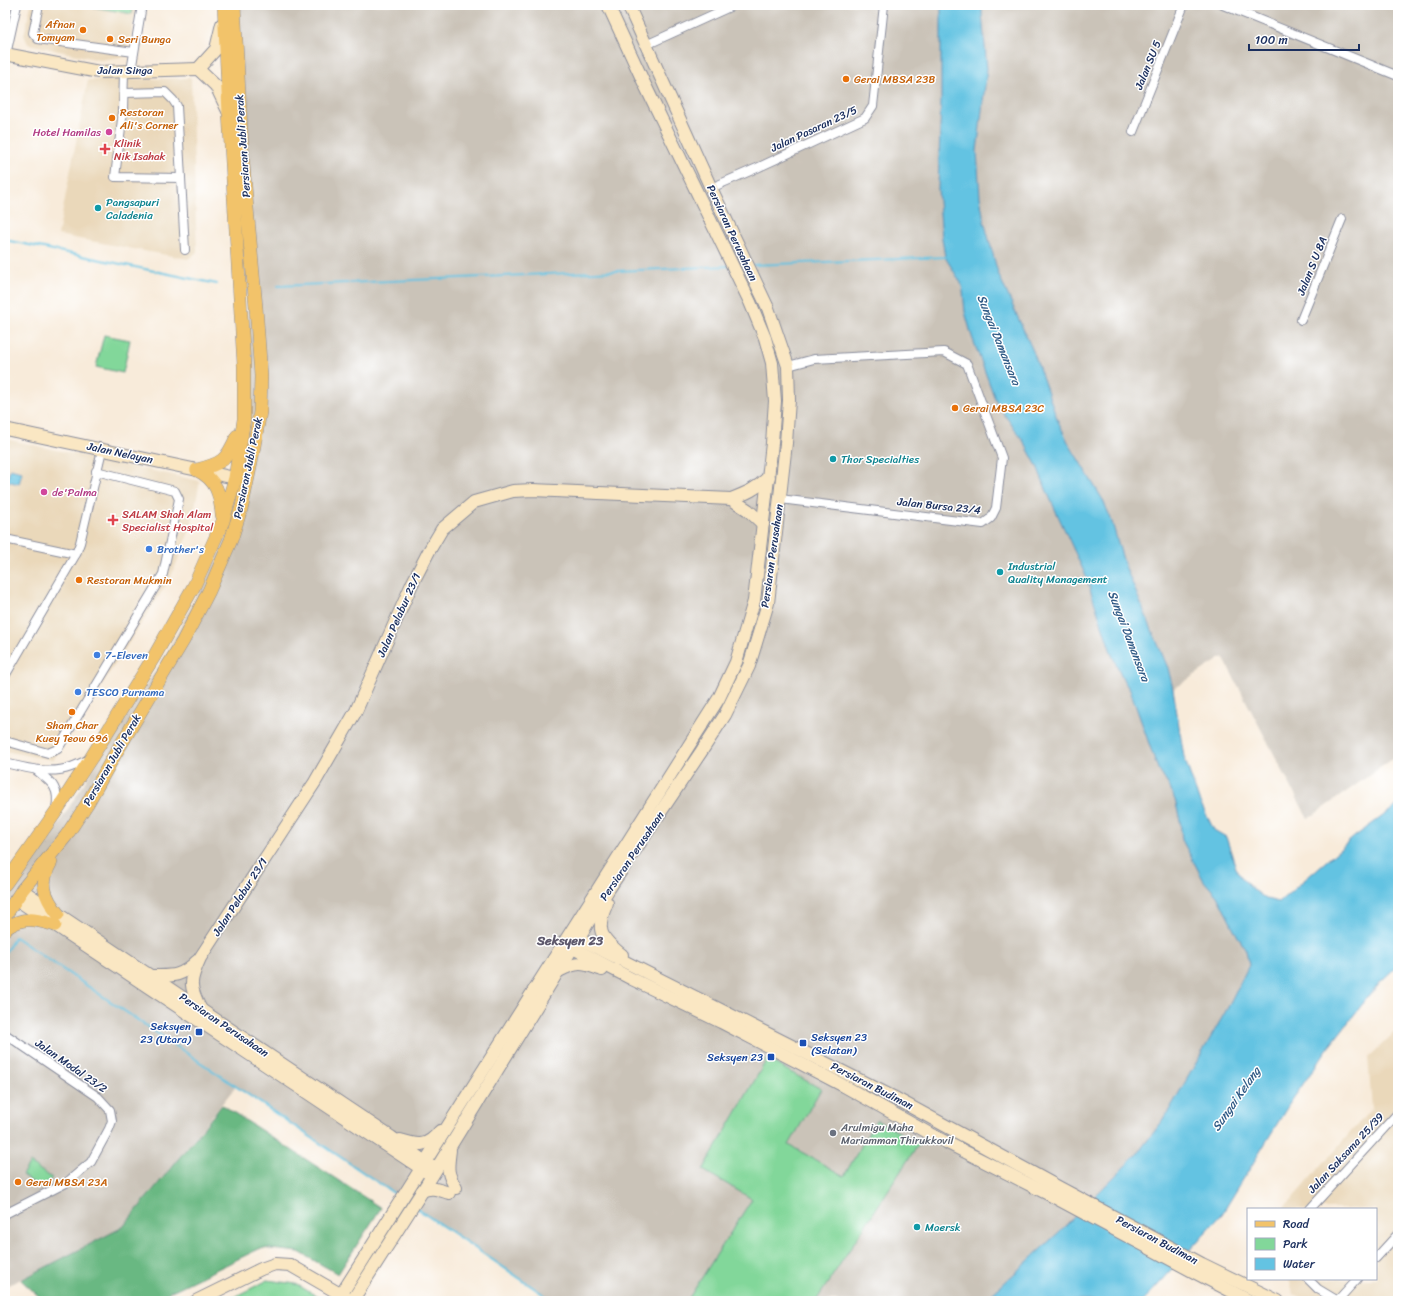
<svg xmlns="http://www.w3.org/2000/svg" width="1403" height="1306" font-family="Sriracha,sans-serif">
  <style>
    .built { fill: #ead8ba }
    .industrial { fill: #cac3b8 }
    .green { fill: #82d79a; stroke: #4e837c }
    .forest { fill: #69b882; stroke: #427470 }
    .water { fill: #64c3e2; stroke: #4079a0 }
    .lines { fill: none; stroke-linecap: round; stroke-linejoin: round }
    .stream { stroke: #64c3e2; stroke-width: 2 }
    .street-casing { stroke: #8a8d9c; stroke-width: 10 }
    .secondary-casing { stroke: #8a8d9c; stroke-width: 14 }
    .primary-casing { stroke: #8a8d9c; stroke-width: 14 }
    .street { stroke: #fff; stroke-width: 8 }
    .secondary { stroke: #fae7c3; stroke-width: 12 }
    .primary { stroke: #f2c36a; stroke-width: 13 }
    .food-dot { fill: #e8710a; stroke: #fff; stroke-width: 1.5 }
    .hotel-dot { fill: #d1479c; stroke: #fff; stroke-width: 1.5 }
    .health-dot { fill: #e0444e; stroke: #fff; stroke-width: 1.5 }
    .culture-dot { fill: #0f9aa8; stroke: #fff; stroke-width: 1.5 }
    .shop-dot { fill: #3f7fe0; stroke: #fff; stroke-width: 1.5 }
    .transit-dot { fill: #1a4fb4; stroke: #fff; stroke-width: 1.5 }
    .worship-dot { fill: #6b7280; stroke: #fff; stroke-width: 1.5 }
    .labels { text-anchor: middle; dominant-baseline: central; stroke-width: 3; stroke-linejoin: round; paint-order: stroke }
    .food-label { font-size: 11px; fill: #c56008; stroke: #fff; text-anchor: start }
    .street-label { font-size: 11px; fill: #1b2f5e; stroke: #fff }
    .hotel-label { font-size: 11px; fill: #b23c85; stroke: #fff; text-anchor: end }
    .health-label { font-size: 11px; fill: #be3a42; stroke: #fff; text-anchor: start }
    .culture-label { font-size: 11px; fill: #0d838f; stroke: #fff; text-anchor: start }
    .shop-label { font-size: 11px; fill: #366cbe; stroke: #fff; text-anchor: start }
    .transit-label { font-size: 11px; fill: #164399; stroke: #fff; text-anchor: end }
    .worship-label { font-size: 11px; fill: #5b616d; stroke: #fff; text-anchor: start }
    .water-label { font-size: 12px; font-style: italic; fill: #315b86; stroke: #fff }
    .quarter-label { font-size: 13px; font-weight: bold; fill: #5e596c; stroke: #fff }
  </style>
  <rect width="100%" height="100%" fill="#fff"/>
  <filter id="ink" filterUnits="userSpaceOnUse"><feTurbulence type="fractalNoise" baseFrequency=".025" numOctaves="2"/><feDisplacementMap in="SourceGraphic" scale="8" xChannelSelector="R" yChannelSelector="G"/><feConvolveMatrix kernelMatrix="1 2 1 2 8 2 1 2 1" color-interpolation-filters="sRGB"/></filter>
  <filter id="wash" filterUnits="userSpaceOnUse"><feTurbulence type="fractalNoise" baseFrequency=".012" numOctaves="4" result="noise"/><feDisplacementMap in="SourceGraphic" scale="16" xChannelSelector="R" yChannelSelector="G"/><feGaussianBlur stdDeviation="0.9" result="paint"/><feColorMatrix in="noise" values="0 0 0 0 0 0 0 0 0 0 0 0 0 0 0 0 0 1.4 0 .05"/><feComposite in="paint" operator="in"/></filter>
  <g filter="url(#wash)">
    <rect width="100%" height="100%" fill="#f8ebda"/>
    <g class="built">
      <path d="M31,5H137L127,56L100,60L28,44L24,35Z"/>
      <path d="M191,78L197,252L188,259L58,235L88,80Z"/>
      <path d="M5,439L200,481L191,527L170,579L53,760L5,751Z"/>
      <path d="M1398,1029V1301H1308L1293,1294L1289,1279H1376V1209H1283L1372,1108L1368,1058Z"/>
    </g>
    <g class="industrial">
      <path d="M229,5H941V100L938,189L942,238L945,257L961,283L963,291L965,312L972,337L994,396L999,407L1024,442L1037,466L1048,494L1085,574L1112,655L1124,681L1130,690L1175,800L1180,820L1182,840L1204,881L1217,896L1237,935L1246,950L1249,965L1231,1002L1164,1119L1137,1154L1059,1232L1001,1286L984,1301H553L236,1086L123,1227L87,1247L5,1287V901L49,839L168,651L218,556L241,481L251,416L247,292Z"/>
      <path d="M982,5H1398V755L1308,819L1223,657L1173,689L1168,668L1125,566L1111,519L1103,500L1069,444L1058,421L1033,351L998,273L984,221L980,197L977,150L987,69L982,14Z"/>
    </g>
    <g class="green">
      <path d="M82,5H134L132,14Z"/>
      <path d="M104,335L130,340L123,373L96,367Z"/>
      <path d="M767,1059L821,1089L789,1145L844,1176L876,1120L919,1143L816,1301H687L752,1199L703,1170Z"/>
      <path d="M30,1163L52,1178L41,1188L22,1175Z"/>
      <path d="M268,1280L296,1284L320,1298L321,1301H226Z"/>
    </g>
    <path class="forest" d="M222,1105L381,1208L338,1274L299,1252L261,1248L151,1301H44L21,1280L123,1227Z"/>
    <g class="water">
      <path d="M941,5H982V14L987,69L977,151L980,197L984,221L998,273L1033,351L1058,421L1069,444L1103,500L1111,519L1125,566L1168,668L1173,689L1184,757L1199,800L1214,830L1226,837L1237,871L1242,878L1249,886L1266,899L1279,902L1354,837L1398,805V965L1379,983L1328,1048L1288,1106L1222,1214L1160,1283L1143,1301H984L1001,1286L1059,1232L1137,1154L1164,1119L1231,1002L1249,965L1246,950L1237,935L1217,896L1204,881L1182,840L1180,820L1175,800L1169,786L1158,769L1130,690L1124,681L1112,655L1085,574L1048,494L1037,466L1024,442L999,407L994,396L972,337L965,312L963,291L961,283L945,257L942,238L938,189L941,100Z"/>
      <path d="M10,469L22,472L19,484L7,481Z"/>
    </g>
    <g class="lines">
      <g class="stream">
        <path d="M5,240L217,284"/>
        <path d="M753,265L946,257"/>
        <path d="M278,286L729,266"/>
        <path d="M5,953L15,937L398,1196"/>
        <path d="M416,1208L553,1301"/>
      </g>
    </g>
  </g>
  <g filter="url(#ink)">
    <g class="lines">
      <g class="street-casing">
        <g id="street">
          <path d="M39,5L33,33L38,39L134,52"/>
          <path d="M1223,5L1398,76"/>
          <path d="M646,45L734,5"/>
          <path d="M6,55L17,5"/>
          <path d="M124,71L123,111L115,177L181,178"/>
          <path d="M131,71L142,5"/>
          <path d="M124,93L165,92L173,100L177,106L185,250"/>
          <path d="M1133,132L1184,5"/>
          <path d="M711,188L757,168L865,118L873,106L884,5"/>
          <path d="M1301,320L1342,219"/>
          <path d="M780,499L983,524L991,518L996,508L1002,458L967,364L944,352L814,359L788,366"/>
          <path d="M5,539L76,554"/>
          <path d="M5,676L76,554L80,543L102,450"/>
          <path d="M5,741L48,753L58,749L163,574L179,499L175,491L96,471"/>
          <path d="M5,763C26,768 50,775 71,767C77,765 83,762 89,759"/>
          <path d="M36,770C51,782 60,787 56,808"/>
          <path d="M5,1034L98,1097L110,1110L112,1121L109,1129L91,1162L66,1183L5,1214"/>
          <path d="M1310,1209L1398,1113"/>
          <path d="M1376,1258L1398,1234"/>
          <path d="M1308,1279L1318,1289L1338,1301"/>
          <path d="M1337,1301L1357,1279"/>
        </g>
      </g>
      <g class="secondary-casing">
        <g id="secondary">
          <path d="M5,54L99,72L198,69"/>
          <path d="M198,69L216,49L222,24"/>
          <path d="M198,69L216,86L228,111"/>
          <path d="M5,429L235,478"/>
          <path d="M731,499L748,510L763,524"/>
          <path d="M22,890L391,1137L432,1167"/>
          <path d="M16,899L428,1173"/>
          <path d="M607,903C595,930 600,937 622,955"/>
          <path d="M572,935L893,1097L1060,1188L1202,1264L1278,1301"/>
          <path d="M567,945L632,979L721,1022L844,1086L930,1134L1052,1196L1196,1273L1250,1301"/>
          <path d="M559,971C579,961 582,963 602,970"/>
          <path d="M150,976C172,976 180,978 197,961"/>
          <path d="M201,1010C189,986 189,982 200,958L315,782L356,711L412,584L429,551L442,529L474,502L513,491L533,490L731,499C747,493 756,489 769,477"/>
          <path d="M400,1140C419,1146 427,1147 440,1131"/>
          <path d="M450,1150C448,1168 446,1172 456,1188"/>
          <path d="M422,1191C432,1186 439,1190 449,1193"/>
          <path d="M196,1301L261,1269L275,1264L290,1265L347,1298"/>
          <path d="M337,1301L719,698L736,662L754,601L772,443L775,401L772,363L765,338L750,302L644,83L608,5"/>
          <path d="M352,1301L432,1176L608,890L701,752L725,715L749,666L768,603L786,443L789,400L788,366L768,308L711,188L628,5"/>
        </g>
      </g>
      <g class="primary-casing">
        <g id="primary">
          <path d="M197,470C223,463 226,461 237,436"/>
          <path d="M197,470C217,480 220,494 222,515"/>
          <path d="M51,862C39,883 44,896 58,914"/>
          <path d="M5,884L55,813L91,758L155,655L194,586L223,521L235,478L244,419V366L229,113L224,5"/>
          <path d="M5,916L22,890L66,836L87,804L114,756L183,641L209,591L231,540L242,506L251,463L260,412L261,376L256,307L243,164L234,5"/>
          <path d="M5,929C23,916 34,919 55,925"/>
        </g>
      </g>
      <use href="#street" class="street"/>
      <use href="#secondary" class="secondary"/>
      <use href="#primary" class="primary"/>
    </g>
  </g>
  <g class="food-dot">
    <circle cx="83" cy="30" r="4"/>
    <circle cx="110" cy="39" r="4"/>
    <circle cx="846" cy="79" r="4"/>
    <circle cx="112" cy="118" r="4"/>
    <circle cx="955" cy="408" r="4"/>
    <circle cx="79" cy="580" r="4"/>
    <circle cx="72" cy="712" r="4"/>
    <circle cx="18" cy="1182" r="4"/>
  </g>
  <g class="hotel-dot">
    <circle cx="109" cy="132" r="4"/>
    <circle cx="44" cy="492" r="4"/>
  </g>
  <g class="health-dot">
    <path d="M103 143h4v4h4v4h-4v4h-4v-4h-4v-4h4z"/>
    <path d="M111 514h4v4h4v4h-4v4h-4v-4h-4v-4h4z"/>
  </g>
  <g class="culture-dot">
    <circle cx="98" cy="208" r="4"/>
    <circle cx="833" cy="459" r="4"/>
    <circle cx="1000" cy="572" r="4"/>
    <circle cx="917" cy="1227" r="4"/>
  </g>
  <g class="shop-dot">
    <circle cx="149" cy="549" r="4"/>
    <circle cx="97" cy="655" r="4"/>
    <circle cx="78" cy="692" r="4"/>
  </g>
  <g class="transit-dot">
    <rect x="195" y="1028" width="8" height="8" rx="2"/>
    <rect x="799" y="1039" width="8" height="8" rx="2"/>
    <rect x="767" y="1053" width="8" height="8" rx="2"/>
  </g>
  <circle class="worship-dot" cx="833" cy="1133" r="4"/>
  <g class="labels">
    <g class="food-label">
      <text x="75" y="24" text-anchor="end">Afnan<tspan x="75" dy="13">Tomyam</tspan></text>
      <text x="118" y="39">Seri Bunga</text>
      <text x="854" y="79">Gerai MBSA 23B</text>
      <text x="120" y="112">Restoran<tspan x="120" dy="13">Ali's Corner</tspan></text>
      <text x="963" y="408">Gerai MBSA 23C</text>
      <text x="87" y="580">Restoran Mukmin</text>
      <text x="72" y="725" text-anchor="middle">Sham Char<tspan x="72" dy="13">Kuey Teow 696</tspan></text>
      <text x="26" y="1182">Gerai MBSA 23A</text>
    </g>
    <g class="street-label">
      <text transform="translate(1148 65) rotate(-68)">Jalan SU 5</text>
      <text x="125" y="70">Jalan Singa</text>
      <text transform="translate(814 129) rotate(-25)">Jalan Pasaran 23/5</text>
      <text transform="translate(243 146) rotate(-94)">Persiaran Jubli Perak</text>
      <text transform="translate(732 233) rotate(65)">Persiaran Perusahaan</text>
      <text transform="translate(1312 266) rotate(-68)">Jalan S U 8A</text>
      <text transform="translate(120 453) rotate(12)">Jalan Nelayan</text>
      <text transform="translate(248 468) rotate(-78)">Persiaran Jubli Perak</text>
      <text transform="translate(939 506) rotate(6)">Jalan Bursa 23/4</text>
      <text transform="translate(772 556) rotate(-82)">Persiaran Perusahaan</text>
      <text transform="translate(399 615) rotate(-66)">Jalan Pelabur 23/1</text>
      <text transform="translate(112 760) rotate(-60)">Persiaran Jubli Perak</text>
      <text transform="translate(632 856) rotate(-56)">Persiaran Perusahaan</text>
      <text transform="translate(240 897) rotate(-57)">Jalan Pelabur 23/1</text>
      <text transform="translate(224 1025) rotate(34)">Persiaran Perusahaan</text>
      <text transform="translate(71 1066) rotate(35)">Jalan Modal 23/2</text>
      <text transform="translate(872 1086) rotate(27)">Persiaran Budiman</text>
      <text transform="translate(1346 1153) rotate(-47)">Jalan Saksama 25/39</text>
      <text transform="translate(1157 1240) rotate(28)">Persiaran Budiman</text>
    </g>
    <g class="hotel-label">
      <text x="101" y="132">Hotel Hamilas</text>
      <text x="52" y="492" text-anchor="start">de'Palma</text>
    </g>
    <g class="health-label">
      <text x="114" y="143">Klinik<tspan x="114" dy="13">Nik Isahak</tspan></text>
      <text x="122" y="514">SALAM Shah Alam<tspan x="122" dy="13">Specialist Hospital</tspan></text>
    </g>
    <g class="culture-label">
      <text x="106" y="202">Pangsapuri<tspan x="106" dy="13">Caladenia</tspan></text>
      <text x="841" y="459">Thor Specialties</text>
      <text x="1008" y="566">Industrial<tspan x="1008" dy="13">Quality Management</tspan></text>
      <text x="925" y="1227">Maersk</text>
    </g>
    <g class="shop-label">
      <text x="157" y="549">Brother's</text>
      <text x="105" y="655">7-Eleven</text>
      <text x="86" y="692">TESCO Purnama</text>
    </g>
    <g class="transit-label">
      <text x="191" y="1026">Seksyen<tspan x="191" dy="13">23 (Utara)</tspan></text>
      <text x="811" y="1037" text-anchor="start">Seksyen 23<tspan x="811" dy="13">(Selatan)</tspan></text>
      <text x="763" y="1057">Seksyen 23</text>
    </g>
    <g class="worship-label">
      <text x="841" y="1127">Arulmigu Maha<tspan x="841" dy="13">Mariamman Thirukkovil</tspan></text>
    </g>
    <g class="water-label">
      <text transform="translate(999 340) rotate(68)">Sungai Damansara</text>
      <text transform="translate(1129 636) rotate(69)">Sungai Damansara</text>
      <text transform="translate(1236 1099) rotate(-55)">Sungai Kelang</text>
    </g>
    <g class="quarter-label">
      <text x="570" y="940">Seksyen 23</text>
    </g>
  </g>
  <rect width="1403" height="1306" fill="none" stroke="#fff" stroke-width="20"/>
  <rect x="1247" y="1208" width="130" height="72" fill="#ffffff" stroke="#a4acbf"/>
  <rect x="1255" y="1221" width="20" height="6" fill="#f2c36a" stroke="#a4acbf"/>
  <text x="1283" y="1228" font-size="12" fill="#1b2f5e">Road</text>
  <rect x="1255" y="1238" width="20" height="12" fill="#82d79a" stroke="#a4acbf"/>
  <text x="1283" y="1248" font-size="12" fill="#1b2f5e">Park</text>
  <rect x="1255" y="1258" width="20" height="12" fill="#64c3e2" stroke="#a4acbf"/>
  <text x="1283" y="1268" font-size="12" fill="#1b2f5e">Water</text>
  <path d="M1249 44v6h110v-6" fill="none" stroke="#1b2f5e" stroke-width="2"/>
  <text x="1255" y="44" font-size="12" fill="#1b2f5e" stroke="#ffffff" stroke-width="3" paint-order="stroke">100 m</text>
</svg>
